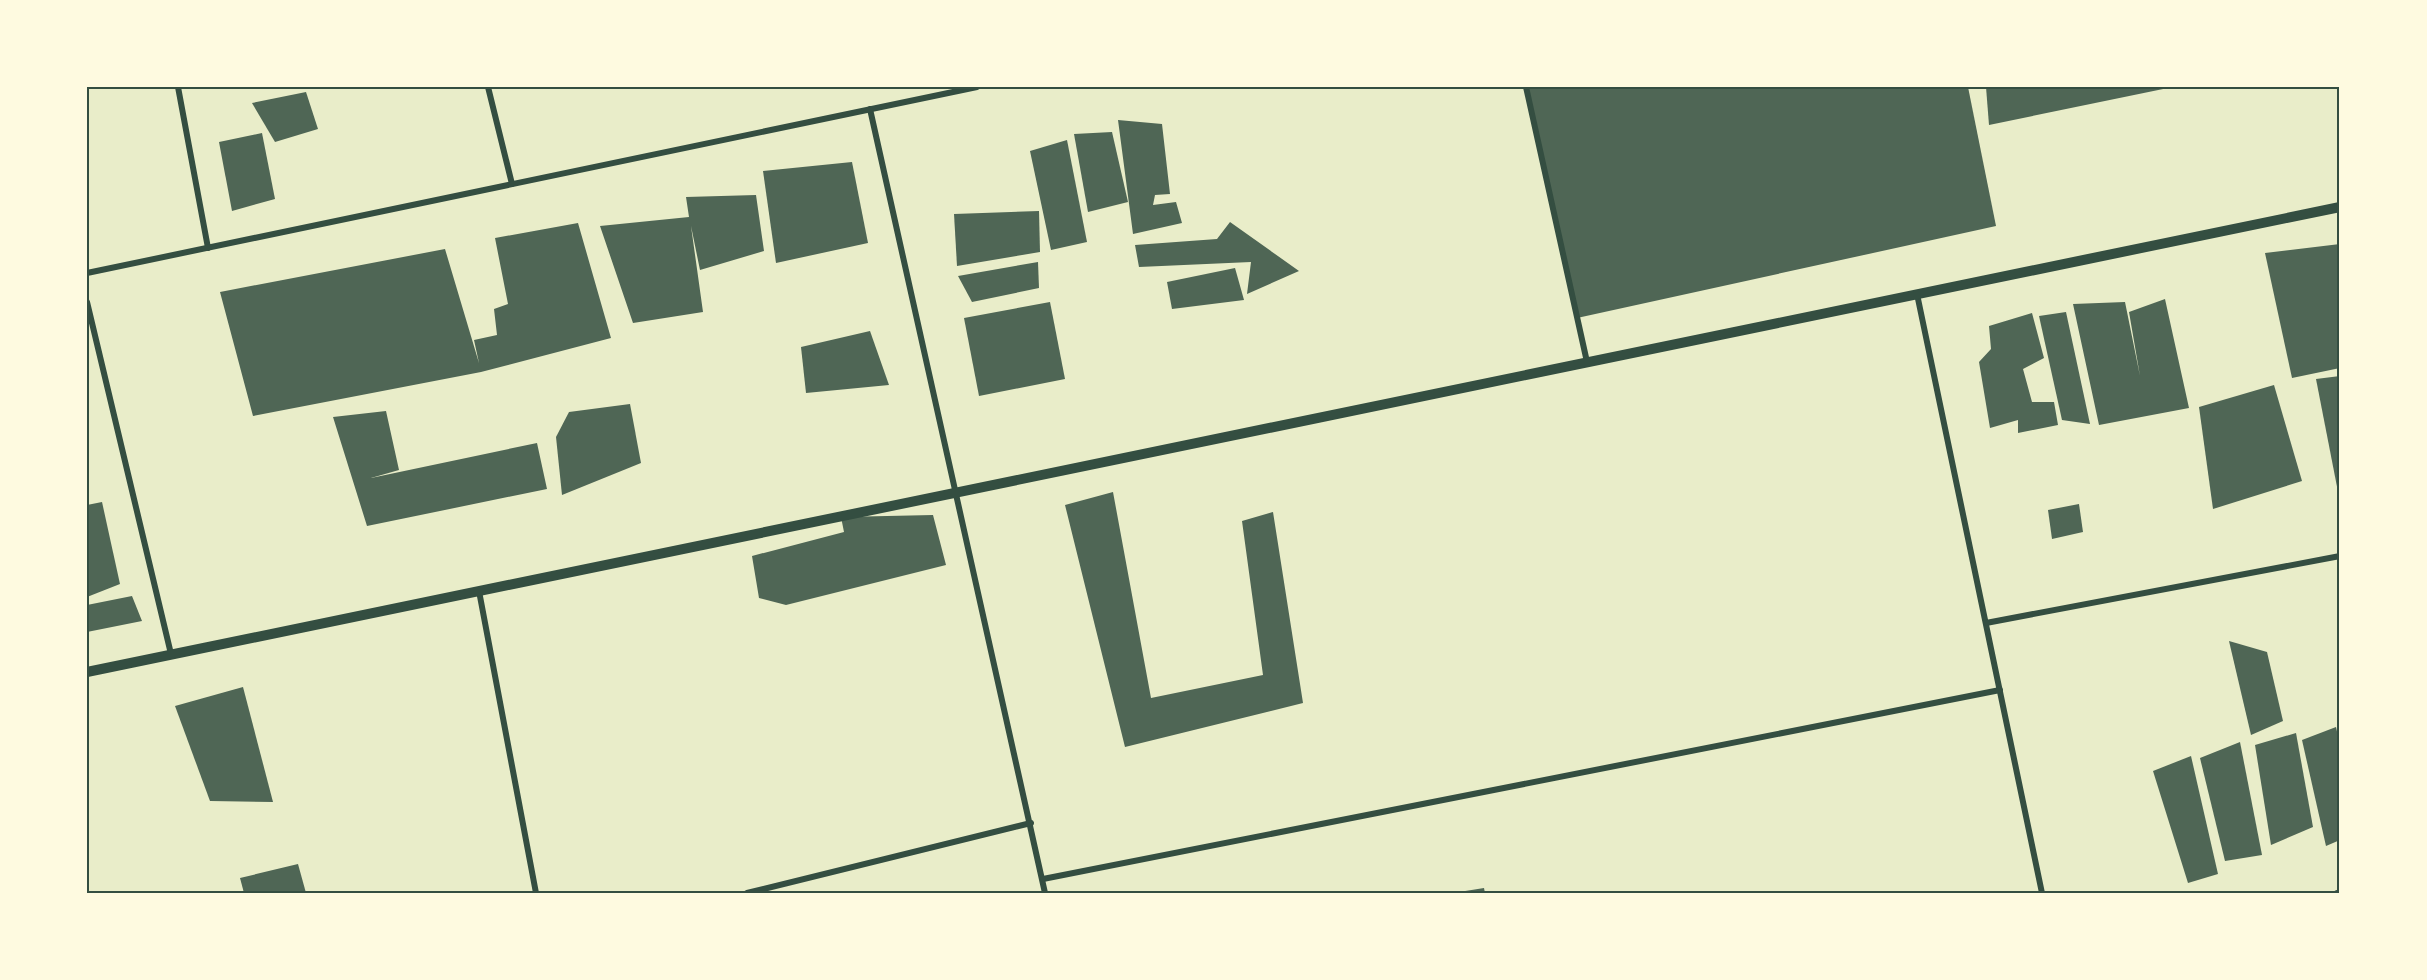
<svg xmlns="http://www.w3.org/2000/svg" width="2427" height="980" font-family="'Varela Round',sans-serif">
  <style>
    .building { fill: #4f6655 }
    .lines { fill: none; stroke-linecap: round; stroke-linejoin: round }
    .minor { stroke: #344e41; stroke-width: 6 }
    .tertiary { stroke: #344e41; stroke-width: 10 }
    .neatline { fill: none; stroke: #344e41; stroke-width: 2 }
  </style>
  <rect width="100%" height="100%" fill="#e9edc9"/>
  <g class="building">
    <path d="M1526,87H1968L1996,226L1577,318Z"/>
    <path d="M1986,87H2168V88L1989,125Z"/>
    <path d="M306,92L318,129L275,142L252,103Z"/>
    <path d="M1118,120L1162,124L1170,194L1155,195L1153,205L1176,202L1182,223L1133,234Z"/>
    <path d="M1112,132L1128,202L1088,212L1074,134Z"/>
    <path d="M262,133L275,199L232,211L219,142Z"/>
    <path d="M1067,140L1087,242L1051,250L1030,151Z"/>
    <path d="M852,162L868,243L776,263L763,171Z"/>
    <path d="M756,195L764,251L700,270L691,226L703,312L633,323L600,226L689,217L686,197Z"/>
    <path d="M1039,211L1040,252L957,266L954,214Z"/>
    <path d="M1230,222L1299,271L1247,294L1251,262L1139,267L1135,245L1217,239Z"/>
    <path d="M578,223L611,338L481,372L253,416L220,292L445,249L479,363L474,340L497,335L494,309L508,304L495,238Z"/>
    <path d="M2340,244V368L2292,378L2265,253Z"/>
    <path d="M1038,262L1039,288L972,302L958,276Z"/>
    <path d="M1235,268L1244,300L1172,309L1167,282Z"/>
    <path d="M2165,299L2189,408L2099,425L2073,304L2125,302L2140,376L2129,312Z"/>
    <path d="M1050,302L1065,379L979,396L964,318Z"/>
    <path d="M2066,312L2090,424L2062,420L2039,316Z"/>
    <path d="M2032,313L2044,358L2023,369L2032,402H2054L2058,425L2018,433V420L1990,428L1979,362L1991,349L1989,326Z"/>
    <path d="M870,331L889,385L806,393L801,347Z"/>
    <path d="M2340,376V497H2339L2316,379Z"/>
    <path d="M2274,385L2302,481L2213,509L2199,407Z"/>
    <path d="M630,404L641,463L562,495L556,437L569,412Z"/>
    <path d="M386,411L399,470L371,478L537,443L547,489L367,526L333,417Z"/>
    <path d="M1113,492L1151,698L1263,675L1242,521L1273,512L1303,703L1125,747L1065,505Z"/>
    <path d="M102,502L120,584L87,597V505Z"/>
    <path d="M2079,504L2083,532L2052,539L2048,510Z"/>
    <path d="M933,515L946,565L786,605L759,598L752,556L844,532L841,517Z"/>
    <path d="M132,596L142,621L87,632V605Z"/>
    <path d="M2229,641L2267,652L2283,721L2251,735Z"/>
    <path d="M243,687L273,802L210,801L175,706Z"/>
    <path d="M2336,727L2340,745V840L2326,846L2302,740Z"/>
    <path d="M2296,733L2313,827L2271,845L2255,745Z"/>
    <path d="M2240,742L2262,855L2225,861L2200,758Z"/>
    <path d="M2191,756L2218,874L2188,883L2153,771Z"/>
    <path d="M298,864L306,893H244L240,878Z"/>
    <path d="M1484,888L1485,893H1459V892Z"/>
  </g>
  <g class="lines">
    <g class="minor">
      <path d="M178,87L208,248"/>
      <path d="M488,87L512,184"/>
      <path d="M1526,87L1587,362"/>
      <path d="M870,109L1045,893"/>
      <path d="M87,273L977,87"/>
      <path d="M1917,294L2042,893"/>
      <path d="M87,302L171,654"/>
      <path d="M479,591L536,893"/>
      <path d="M1986,623L2340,556"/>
      <path d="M1043,879L2000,690"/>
      <path d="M747,893L1031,823"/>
      <path d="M2337,893L2340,892"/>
    </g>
    <path class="tertiary" d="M87,672L2340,207"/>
  </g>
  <rect width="2427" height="980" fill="none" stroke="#fefae0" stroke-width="177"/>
  <rect x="88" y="88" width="2250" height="804" class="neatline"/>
</svg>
